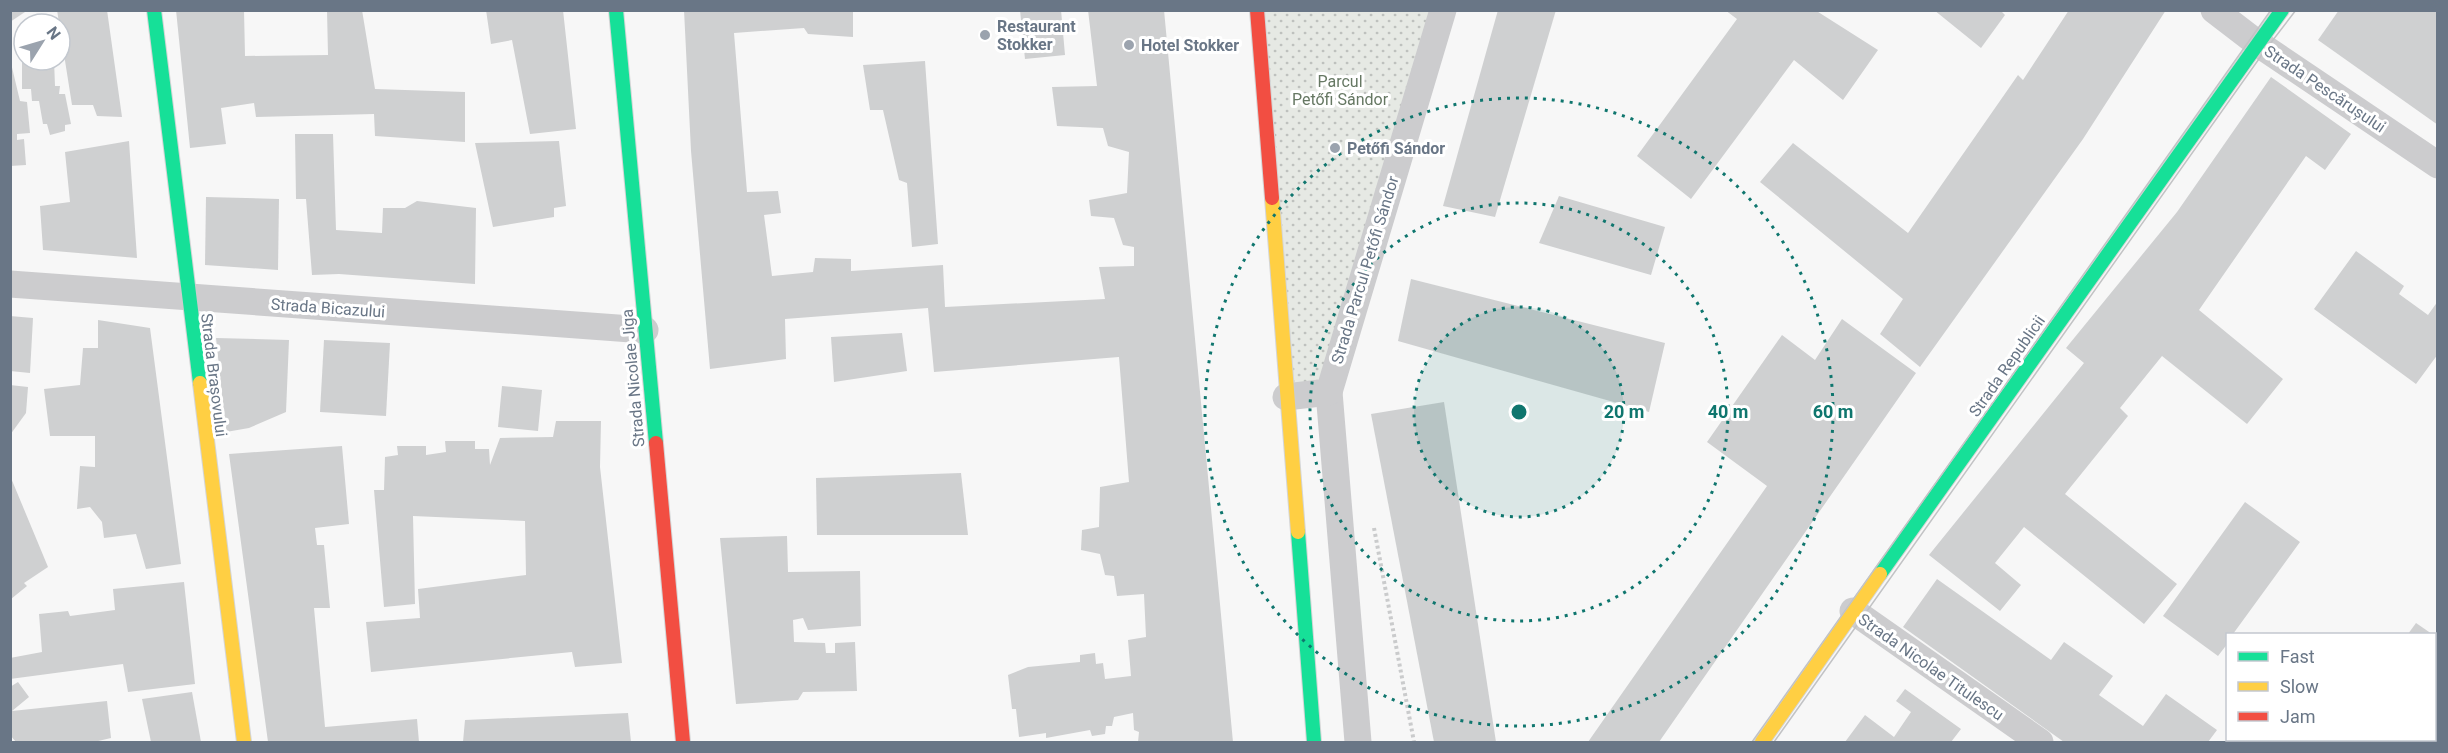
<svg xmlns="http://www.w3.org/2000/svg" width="2448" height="753" font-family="Roboto,sans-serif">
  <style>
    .park { fill: url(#park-dots) }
    .building { fill: #cfd0d1 }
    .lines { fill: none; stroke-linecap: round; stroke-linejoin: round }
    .fast-casing { stroke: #d4d5d6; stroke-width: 16 }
    .slow-casing { stroke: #d4d5d6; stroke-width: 16 }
    .jam-casing { stroke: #d4d5d6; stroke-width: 16 }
    .path { stroke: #cacbcc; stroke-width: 4; stroke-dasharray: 3 3; stroke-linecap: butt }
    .street { stroke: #ccccce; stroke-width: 27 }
    .fast { stroke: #16e098; stroke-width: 14 }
    .slow { stroke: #ffcf43; stroke-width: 14 }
    .jam { stroke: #f24e42; stroke-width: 14 }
    .tram { stroke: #c2c3c5; stroke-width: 1.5 }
    .ring { fill: none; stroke: #0f766e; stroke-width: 3; stroke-dasharray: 3 6 }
    .poi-dot { fill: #9ba3ae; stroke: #fff; stroke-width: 2 }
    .labels { text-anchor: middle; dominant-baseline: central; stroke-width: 6; stroke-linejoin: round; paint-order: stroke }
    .poi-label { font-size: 16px; font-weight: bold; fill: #697686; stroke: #fff; text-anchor: start }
    .park-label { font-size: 16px; fill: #667863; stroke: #fff }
    .street-label { font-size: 16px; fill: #697686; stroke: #fff }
    .centre { fill: #0f766e; stroke: #fff; stroke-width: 3 }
    .ring-label { font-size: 18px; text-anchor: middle; font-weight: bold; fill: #0f766e; stroke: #fff; stroke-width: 6; stroke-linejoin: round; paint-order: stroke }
  </style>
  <defs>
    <pattern id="park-dots" width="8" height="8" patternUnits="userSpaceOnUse" patternTransform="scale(1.5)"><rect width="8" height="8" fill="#e6e9e4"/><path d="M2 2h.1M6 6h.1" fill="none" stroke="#bec1be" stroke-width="1.8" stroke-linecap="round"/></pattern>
  </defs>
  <rect width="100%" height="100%" fill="#f7f7f7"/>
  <path class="park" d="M1255,11H1446L1329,392L1286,397Z"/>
  <g class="building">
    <path d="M10,10H28L10,22Z"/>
    <path d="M57,10H107L122,117L97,116L93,105H72Z"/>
    <path d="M176,10H244L245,56L328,55L327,10H362L375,89L465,92V142L375,136L374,114L256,117L254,103L221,108L226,144L190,148Z"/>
    <path d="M486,10H563L576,129L530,134L512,40L491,44Z"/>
    <path d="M684,10H853V37L808,34L804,28L734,33L747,192L778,191L781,213L764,215L772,276L813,272L815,258L851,259V271L943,265L945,307L1105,299L1099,267L1134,266V247L1123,245L1114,218L1091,216L1089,200L1127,193L1129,152L1108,146L1103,128L1057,126L1052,87L1097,86L1088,10H1164L1233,742H1138L1139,732L1134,730L1133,713L1114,717L1112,726H1106L1105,734L1092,736L1090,730L1046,738V733L1019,737L1016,709H1012L1008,675L1028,667L1080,662V655L1095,653L1096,664L1103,663L1105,679L1131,676L1128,640L1146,637L1144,594L1117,596L1114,576L1105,575L1100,554L1081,550L1082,530L1099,527L1100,487L1129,482L1119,357L934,372L928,308L785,319L786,359L710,369L691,151Z"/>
    <path d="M1020,10H1061L1065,55L1025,59Z"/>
    <path d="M1498,10H1556L1495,217L1443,206Z"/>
    <path d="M1725,10H1815L1878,50L1843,100L1794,60L1691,199L1637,156L1737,19Z"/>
    <path d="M1934,10H2000L2005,15L1981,48Z"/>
    <path d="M2069,10H2166L2083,139L1920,367L1880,334L1903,299L1760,182L1793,143L1908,233L2018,75L2023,80Z"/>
    <path d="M2339,10H2438V125L2318,40Z"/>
    <path d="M22,54H24V60H54L55,86H60L59,94H65L71,124L65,125V131L50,135L47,124H43L39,101H32L31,89H22Z"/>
    <path d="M10,59L20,101L27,102L30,133L17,134V140L24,139L26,165L10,166Z"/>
    <path d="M925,61L938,244L912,247L907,183L899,180L883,110H870L863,65Z"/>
    <path d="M2271,77L2351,134L2325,170L2306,156L2199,310L2283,379L2247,424L2162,356L2120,408L2128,416L2065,494L2177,584L2144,624L2024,527L1995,563L2021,585L2000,611L1929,555L2084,363L2066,348L2177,212Z"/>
    <path d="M295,134H333L336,230L382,233L383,208H405L417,201L476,208L475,284L339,274L312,275L306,199H296Z"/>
    <path d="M129,141L137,258L43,250L40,206L70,202L65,152Z"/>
    <path d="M559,141L566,206L554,208V217L493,227L475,143Z"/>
    <path d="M1559,196L1665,227L1651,275L1539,243Z"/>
    <path d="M206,197L279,199L278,270L205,265Z"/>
    <path d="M2356,251L2404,286L2399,294L2428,315L2438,301V354L2416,384L2314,309Z"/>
    <path d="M1411,279L1665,343L1649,412L1398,341Z"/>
    <path d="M10,316L33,318L30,373L10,371Z"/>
    <path d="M1842,319L1916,373L1659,742H1588L1767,486L1707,442L1782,335L1815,360Z"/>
    <path d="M98,320L150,328L181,564L146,569L136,534L104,538L102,522L90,507L77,509L80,466L95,467V436H50L44,389L80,385L83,348H98Z"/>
    <path d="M902,333L907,371L834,382L831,337Z"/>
    <path d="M216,338L289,340L286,412L249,428L226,432Z"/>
    <path d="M324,340L390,343L386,416L320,412Z"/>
    <path d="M10,385L28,387L26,413L10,435Z"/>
    <path d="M502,386L542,390L538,431L498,427Z"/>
    <path d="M1444,402L1496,742H1434L1371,414Z"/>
    <path d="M556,421H601L600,467L622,663L575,667L572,652L371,672L366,622L420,618L418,589L526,575L525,521L413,516L415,604L384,607L374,490H384L385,457L398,455L397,446H426V455L446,452L445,441H475V449H489L490,465L500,438L553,437Z"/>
    <path d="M342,446L349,524L315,528L317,545H324L330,608H314L325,727L417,719L419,742H268L229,454Z"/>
    <path d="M961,473L968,535H817L816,478Z"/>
    <path d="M11,478L48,567L24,583L27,586L11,599Z"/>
    <path d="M2245,502L2300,542L2233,634H2228V643L2218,656L2163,616Z"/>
    <path d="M787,536L788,572L860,571L861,626L808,630L803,618L793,620L794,642L825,643L826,653H835V643L855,642L857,691L803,692L798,700L736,704L720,538Z"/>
    <path d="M1937,579L2051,660L2064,642L2113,676L2099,695L2143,726L2166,694L2217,730L2208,742H2064L1903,627Z"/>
    <path d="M184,582L195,684L128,692L123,664L10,679V658L42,652L39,614L68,611L70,616L115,610L113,589Z"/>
    <path d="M2416,623L2432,634H2408Z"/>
    <path d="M2434,636L2438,638V708L2434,706Z"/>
    <path d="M18,682L29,697L12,711L107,701L111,738L94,742H16L10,735V687Z"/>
    <path d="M1905,689L1961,729L1951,742H1845L1865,715L1894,737L1911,712L1896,701Z"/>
    <path d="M192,692L201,742H151L142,699Z"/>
    <path d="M628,713L631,742H463L465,720Z"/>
  </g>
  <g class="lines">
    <g class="fast-casing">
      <g id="fast">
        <path d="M154,10L200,383"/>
        <path d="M616,10L656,443"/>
        <path d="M1298,532L1314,742"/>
        <path d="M1880,574L2282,10"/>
      </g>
    </g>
    <g class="slow-casing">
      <g id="slow">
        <path d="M1272,198L1298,532"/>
        <path d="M200,383L244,742"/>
        <path d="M1762,742L1880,574"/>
      </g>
    </g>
    <g class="jam-casing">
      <g id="jam">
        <path d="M1257,10L1272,198"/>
        <path d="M656,443L683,742"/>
      </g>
    </g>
    <path class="path" d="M1374,528L1414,742"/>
    <g class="street">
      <path d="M2214,10L2257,43L2438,165"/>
      <path d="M10,284L645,330"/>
      <path d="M1329,392L1358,742"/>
      <path d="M1286,397L1329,392L1443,10"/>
      <path d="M1853,611L2040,742"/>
    </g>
    <use href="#fast" class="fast"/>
    <use href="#slow" class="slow"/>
    <use href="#jam" class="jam"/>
    <g class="tram">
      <path d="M1752,742L2271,10"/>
      <path d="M1774,742L2266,49L2296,10"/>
    </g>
  </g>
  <circle cx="1519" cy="412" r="105" fill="#0f766e" fill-opacity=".12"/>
  <g class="ring">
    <circle cx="1519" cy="412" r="105"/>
    <circle cx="1519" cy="412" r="209"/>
    <circle cx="1519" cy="412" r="314"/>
  </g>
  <g class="poi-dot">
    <circle cx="985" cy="35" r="6"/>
    <circle cx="1129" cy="45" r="6"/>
    <circle cx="1335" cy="148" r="6"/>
  </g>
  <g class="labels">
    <g class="poi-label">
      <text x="997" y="26">Restaurant<tspan x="997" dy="18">Stokker</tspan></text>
      <text x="1141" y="45">Hotel Stokker</text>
      <text x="1347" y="148">Petőfi Sándor</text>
    </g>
    <g class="park-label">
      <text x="1340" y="81">Parcul<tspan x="1340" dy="18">Petőfi Sándor</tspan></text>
    </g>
    <g class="street-label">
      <text transform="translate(2325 89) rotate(34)">Strada Pescărușului</text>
      <text transform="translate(1365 270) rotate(-73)">Strada Parcul Petőfi Sándor</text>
      <text transform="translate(328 308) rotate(4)">Strada Bicazului</text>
      <text transform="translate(2007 366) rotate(-55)">Strada Republicii</text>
      <text transform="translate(214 375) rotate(83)">Strada Brașovului</text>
      <text transform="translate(633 378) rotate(-95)">Strada Nicolae Jiga</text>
      <text transform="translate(1931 667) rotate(35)">Strada Nicolae Titulescu</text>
    </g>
  </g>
  <circle cx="1519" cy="412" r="9" class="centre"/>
  <g class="ring-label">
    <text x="1624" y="418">20 m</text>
    <text x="1728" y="418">40 m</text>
    <text x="1833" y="418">60 m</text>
  </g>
  <rect width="2448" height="753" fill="none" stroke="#697686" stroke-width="24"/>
  <rect x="2226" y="633" width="210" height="108" fill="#ffffff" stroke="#c3c8cf" stroke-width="1.5"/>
  <rect x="2238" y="652" width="30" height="9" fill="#16e098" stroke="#c3c8cf" stroke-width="1.5"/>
  <text x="2280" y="663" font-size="18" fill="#697686">Fast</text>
  <rect x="2238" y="682" width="30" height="9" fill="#ffcf43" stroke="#c3c8cf" stroke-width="1.5"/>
  <text x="2280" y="693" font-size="18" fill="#697686">Slow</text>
  <rect x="2238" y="712" width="30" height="9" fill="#f24e42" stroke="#c3c8cf" stroke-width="1.5"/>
  <text x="2280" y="723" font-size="18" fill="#697686">Jam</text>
  <g transform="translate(42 42) rotate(53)"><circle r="28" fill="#ffffff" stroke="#c3c8cf" stroke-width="1.5"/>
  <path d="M0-4.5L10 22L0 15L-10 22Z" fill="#9ba3ae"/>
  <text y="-9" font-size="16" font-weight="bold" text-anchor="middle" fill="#697686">N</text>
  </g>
</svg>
